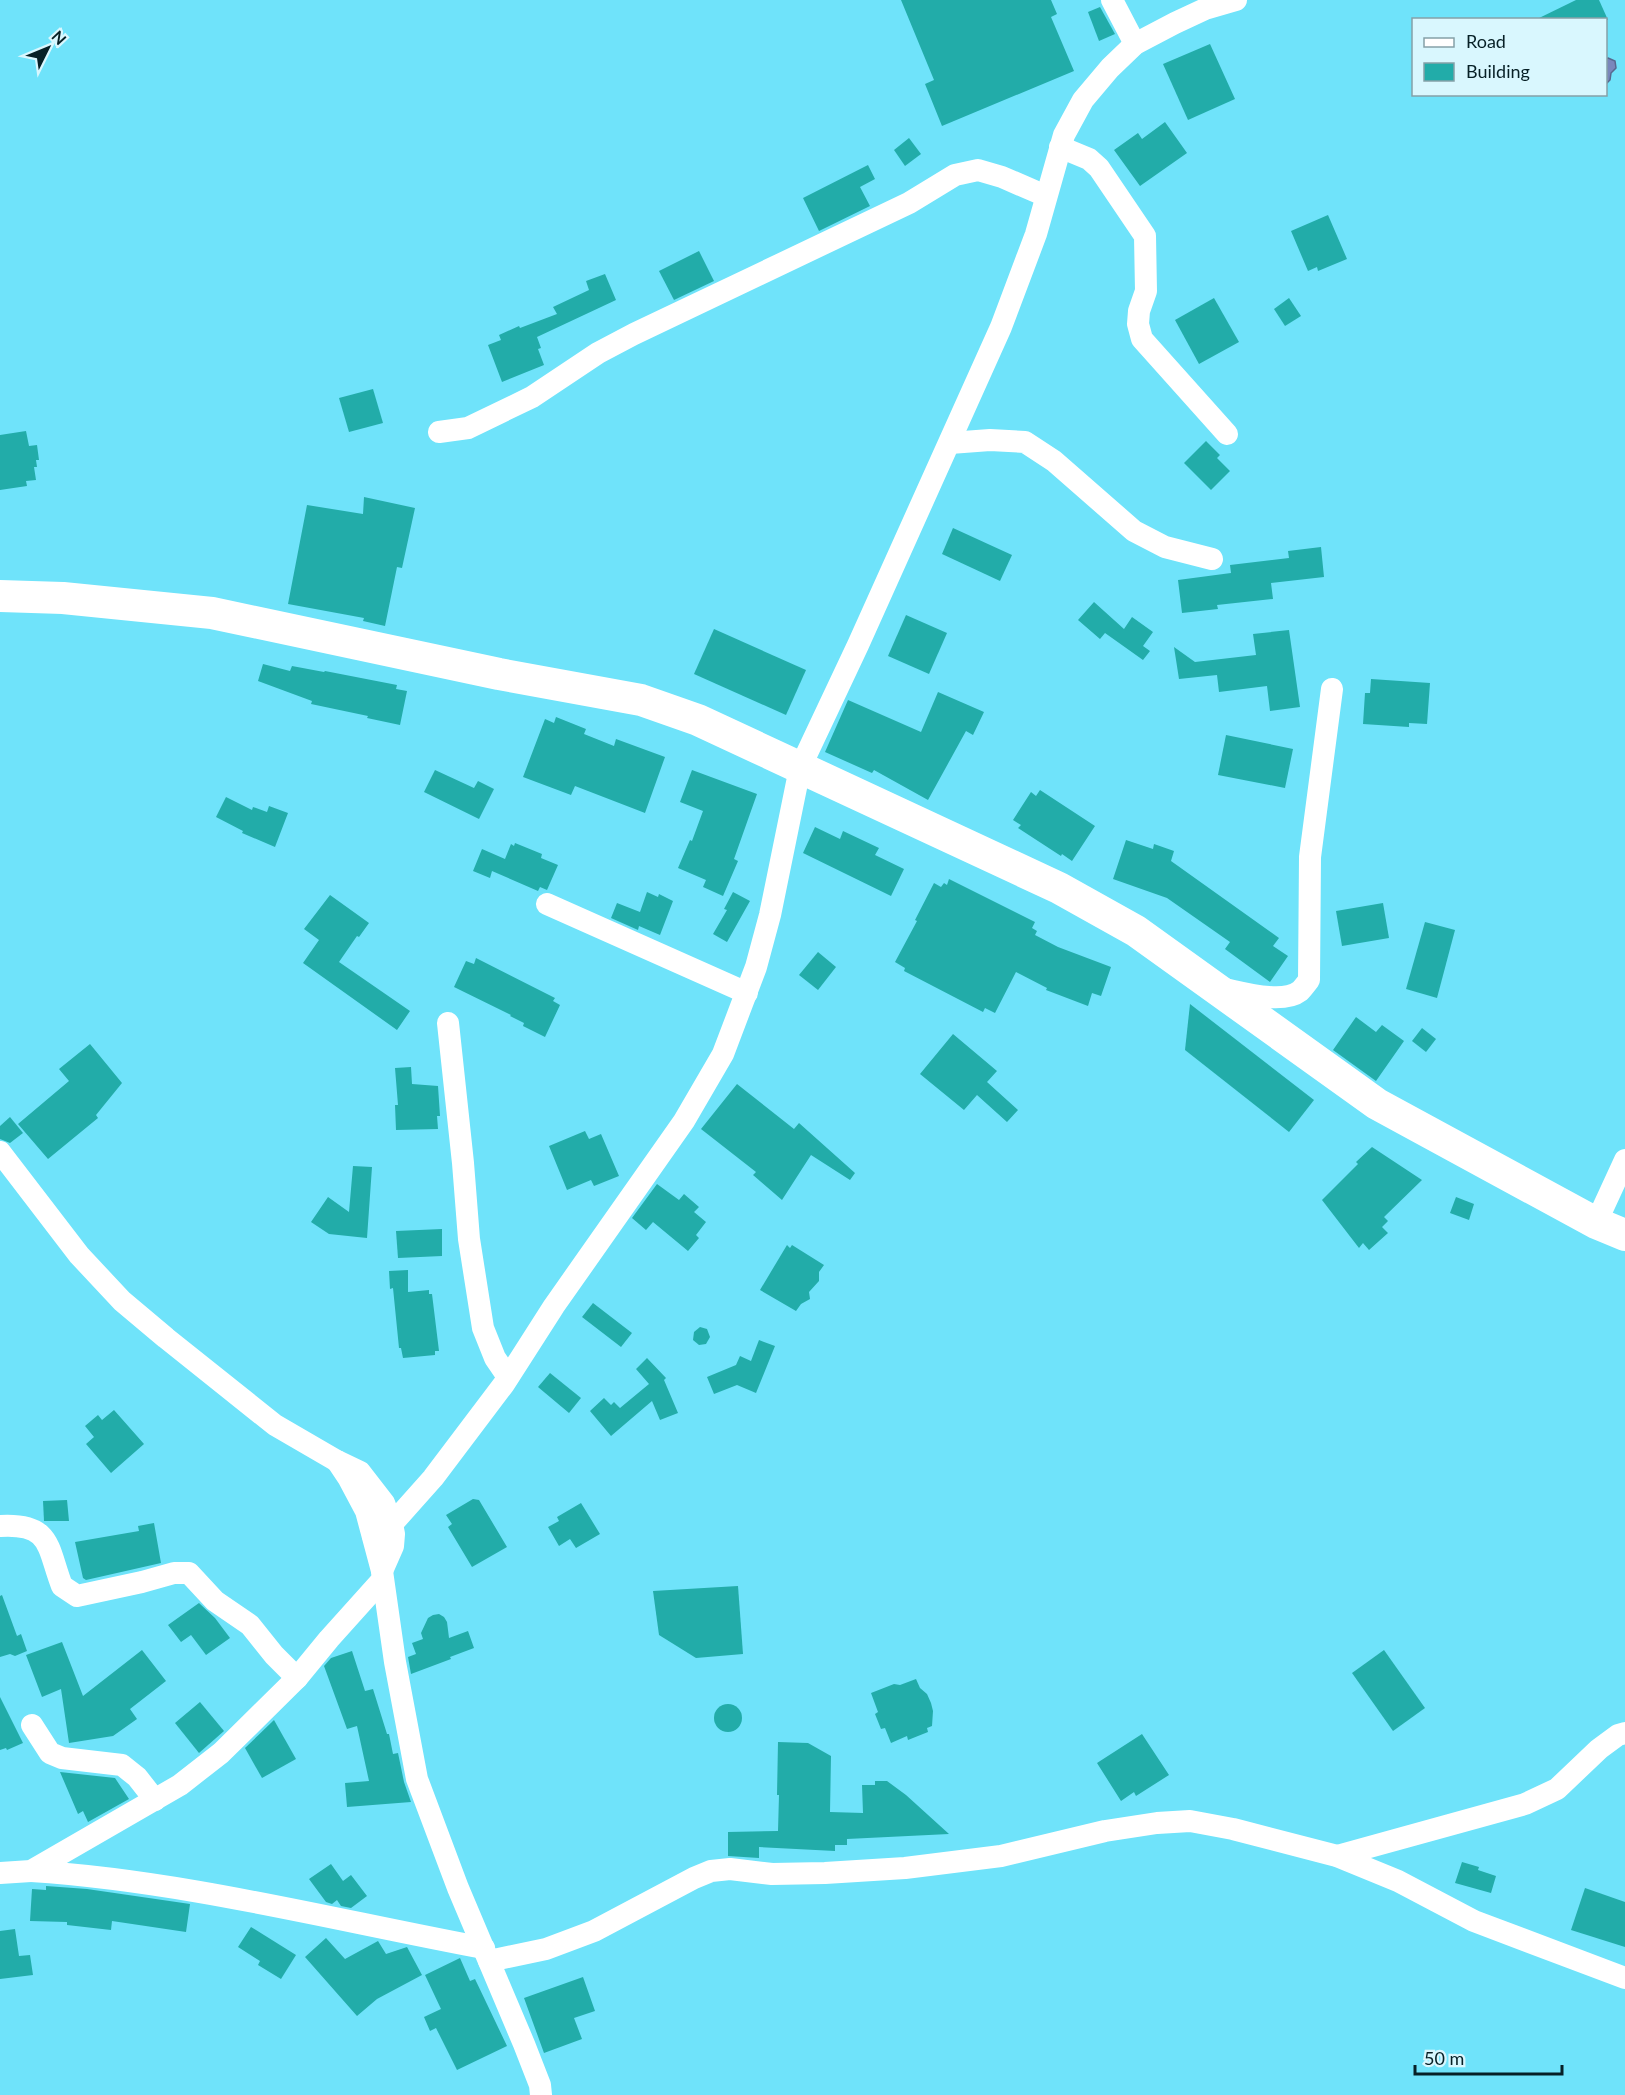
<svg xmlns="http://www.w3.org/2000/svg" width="1625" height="2095" font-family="Lato,sans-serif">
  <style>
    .water { fill: #7a87bb; stroke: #58688e; stroke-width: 1.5 }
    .building { fill: #22aca9 }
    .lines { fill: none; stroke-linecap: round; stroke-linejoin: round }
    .minor { stroke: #fff; stroke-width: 22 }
    .secondary { stroke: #fff; stroke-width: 32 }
  </style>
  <rect width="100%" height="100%" fill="#6fe3fa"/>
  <path class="water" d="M1608,58L1615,61L1616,68L1611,73L1610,80L1606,84V59Z"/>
  <g class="building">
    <path d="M901,0H1051L1057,14L1051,17L1074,71L942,126L925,84L934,80Z"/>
    <path d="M1576,0H1599L1608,20H1535Z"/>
    <path d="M1100,7L1115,34L1099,41L1088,12Z"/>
    <path d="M1210,44L1235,99L1188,120L1163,64Z"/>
    <path d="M1165,122L1187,153L1140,186L1114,150L1138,133L1142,139Z"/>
    <path d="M909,138L921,154L905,166L894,150Z"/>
    <path d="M868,165L875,179L860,187L870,206L819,231L803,198Z"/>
    <path d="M1328,215L1347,259L1318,271L1317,267L1308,271L1291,231Z"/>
    <path d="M699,251L714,281L674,300L659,271Z"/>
    <path d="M605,274L616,300L537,337L541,348L538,349L544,365L502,382L488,345L501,340L499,335L519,326L520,328L557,314L553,307L589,290L586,281Z"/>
    <path d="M1214,298L1239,342L1199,364L1175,320Z"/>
    <path d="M1289,298L1301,316L1285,326L1274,309Z"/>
    <path d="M373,389L383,423L349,432L339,398Z"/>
    <path d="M26,431L29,446L37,445L39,460H36L37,467H34L36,480L26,481L27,486L0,490V435Z"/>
    <path d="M1206,441L1220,455L1217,458L1230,471L1211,490L1184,463Z"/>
    <path d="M364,497L415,508L402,568L397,567L385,626L363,621L364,618L288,604L307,505L363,514Z"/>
    <path d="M953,528L1012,555L1000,581L942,554Z"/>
    <path d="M1321,547L1324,577L1271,583L1273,599L1217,605L1218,609L1182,613L1178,580L1231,573L1230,565L1289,558L1288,551Z"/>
    <path d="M1094,602L1124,629L1132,617L1153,632L1143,646L1150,651L1143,660L1105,633L1100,639L1078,620Z"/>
    <path d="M906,615L947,633L929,674L888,656Z"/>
    <path d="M714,629L806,670L786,715L694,674Z"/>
    <path d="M1289,630L1300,707L1270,711L1267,686L1219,692L1217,675L1179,679L1174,647L1195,662L1256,655L1253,634Z"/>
    <path d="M263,664L290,671L292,666L324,672L325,671L397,685L396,689L407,691L400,725L367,718L368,716L311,704L312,701L258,681Z"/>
    <path d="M1371,679L1430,683L1427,724L1409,723V727L1363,724L1365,693H1370Z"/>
    <path d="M938,692L984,712L973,735L966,731L928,800L874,770L872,773L825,752L848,700L921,732Z"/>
    <path d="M556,717L586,729L584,734L614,746L616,739L665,757L645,813L575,786L571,795L523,777L545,719L554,723Z"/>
    <path d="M1226,735L1293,749L1285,788L1218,775Z"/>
    <path d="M435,770L474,788L478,781L494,789L479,819L424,792Z"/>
    <path d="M692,770L757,794L734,859L738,861L723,896L703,887L706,880L678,868L690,840L692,841L703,811L680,802Z"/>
    <path d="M1040,790L1095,826L1072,861L1062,854L1061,856L1018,828L1021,825L1013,820L1031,792L1036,796Z"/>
    <path d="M226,797L252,810L253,807L267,812L269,806L288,813L275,847L242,833L243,831L216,817Z"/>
    <path d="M815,827L840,839L843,831L879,848L875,855L904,869L891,896L803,853Z"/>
    <path d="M1126,840L1153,849L1154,844L1174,851L1171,861L1279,938L1273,946L1288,956L1270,982L1225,949L1230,942L1167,898L1113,879Z"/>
    <path d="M515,843L542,854L541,858L558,865L547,890L540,887L538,891L492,871L490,878L473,871L482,849L505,859L511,844L514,846Z"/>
    <path d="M949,879L1035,922L1032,928L1037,931L1035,935L1058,947L1111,967L1101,996L1092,993L1088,1006L1046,990L1047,988L1016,972L995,1013L985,1008L983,1012L904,971L905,968L895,962L917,921L915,920L934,883L941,887L944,883L947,885Z"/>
    <path d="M647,892L658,897L659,894L673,901L660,935L639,926L638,930L611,918L617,903L640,912Z"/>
    <path d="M733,892L750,901L727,942L713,934L727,910L724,909Z"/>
    <path d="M330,895L369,923L359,937L357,936L339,962L410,1011L397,1030L303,963L319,940L304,929Z"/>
    <path d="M1383,903L1389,938L1342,946L1336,911Z"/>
    <path d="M1425,922L1455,930L1437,998L1406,989Z"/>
    <path d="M818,952L836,967L818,990L799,975Z"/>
    <path d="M476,958L555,998L553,1001L560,1005L545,1037L523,1026L524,1023L510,1016L511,1015L454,987L466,961L474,964Z"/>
    <path d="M1190,1004L1314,1100L1289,1132L1185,1050Z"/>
    <path d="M1356,1017L1376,1032L1382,1025L1404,1041L1376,1081L1333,1050Z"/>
    <path d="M1422,1028L1436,1039L1426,1052L1412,1041Z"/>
    <path d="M953,1034L997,1071L987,1082L1018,1110L1007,1122L977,1095L964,1110L920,1074Z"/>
    <path d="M90,1044L122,1083L96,1115L98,1118L48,1159L18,1124L69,1081L59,1069Z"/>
    <path d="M411,1067L412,1084L438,1086L440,1116H437L438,1129L396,1130L395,1105H398L395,1068Z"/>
    <path d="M737,1084L794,1129L799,1123L855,1173L850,1180L811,1155L782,1200L753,1175L756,1172L701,1129Z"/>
    <path d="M10,1117L23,1133L10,1143L0,1139V1126Z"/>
    <path d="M585,1131L589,1139L601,1134L619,1176L594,1186L591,1180L567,1190L549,1146Z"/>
    <path d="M1372,1147L1422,1180L1384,1217L1388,1221L1382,1227L1388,1233L1369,1250L1363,1243L1359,1248L1322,1200L1358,1164L1356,1162Z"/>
    <path d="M353,1166L372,1167L367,1238L329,1234L311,1222L328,1197L349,1212Z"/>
    <path d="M657,1184L679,1200L684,1194L699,1207L694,1212L706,1222L696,1235L699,1238L688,1251L653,1222L646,1230L632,1218Z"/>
    <path d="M1456,1197L1474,1204L1469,1220L1450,1213Z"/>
    <path d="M442,1229V1256L398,1258L396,1231Z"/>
    <path d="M787,1245L790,1248L792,1245L824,1265L819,1272V1281L809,1292L810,1299L801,1304L796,1311L760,1290Z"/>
    <path d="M408,1270V1292L429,1290V1294H432L439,1351H435V1355L403,1358L401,1348H399L393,1288L390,1289L389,1271Z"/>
    <path d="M593,1303L632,1333L621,1347L582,1317Z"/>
    <path d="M700,1327L707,1329L710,1337L706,1344L699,1345L693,1340L694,1332Z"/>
    <path d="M759,1340L775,1346L756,1393L737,1385L714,1394L707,1377L736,1365L740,1356L751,1361Z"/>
    <path d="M647,1358L666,1378L664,1380L678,1413L660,1420L652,1401L611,1436L590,1411L604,1398L611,1405L614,1402L620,1408L649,1384L636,1369Z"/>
    <path d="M550,1373L581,1398L569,1413L538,1387Z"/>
    <path d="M114,1410L144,1444L111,1473L86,1444L94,1437L85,1426L98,1415L102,1420Z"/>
    <path d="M473,1499L479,1500L507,1547L472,1567L448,1527L452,1524L446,1515Z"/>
    <path d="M67,1500L69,1521H44L43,1501Z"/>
    <path d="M581,1503L600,1534L576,1548L570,1539L559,1546L548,1527L559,1521L557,1517Z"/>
    <path d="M154,1523L161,1563L86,1580L83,1578L75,1542L139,1531L138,1526Z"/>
    <path d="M738,1586L743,1654L696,1658L659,1635L653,1591Z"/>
    <path d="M2,1595L17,1636L21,1634L27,1651L15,1656L10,1654L0,1657V1596Z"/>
    <path d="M199,1603L215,1618L230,1638L206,1655L191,1635L181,1642L168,1625Z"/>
    <path d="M439,1614L444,1617L447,1622L449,1638L468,1631L474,1648L450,1657L451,1659L411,1674L408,1657L416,1654L412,1643L423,1639L421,1633L428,1618L433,1615Z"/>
    <path d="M62,1642L83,1696L142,1650L166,1681L130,1709L137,1719L113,1736L69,1743L61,1689L42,1697L26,1655Z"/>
    <path d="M1384,1650L1425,1708L1393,1731L1352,1673Z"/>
    <path d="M352,1651L365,1691L373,1689L387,1734H389L393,1754L398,1753L404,1782L411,1802L347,1807L345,1783L369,1781L357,1726L347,1729L324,1666L331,1658Z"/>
    <path d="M916,1679L920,1688L927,1694L931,1703L933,1711L932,1726L927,1728L928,1732L908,1740L907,1736L891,1743L885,1728L881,1729L875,1714L878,1712L871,1693L894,1684L900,1685Z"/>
    <path d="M0,1697L23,1743L7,1750L6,1748L0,1750Z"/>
    <path d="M200,1702L224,1731L199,1753L175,1723Z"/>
    <circle cx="728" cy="1718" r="14"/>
    <path d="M274,1720L296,1759L262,1778L245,1748Z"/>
    <path d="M1142,1734L1169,1775L1136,1796L1134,1792L1121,1801L1097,1763Z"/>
    <path d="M778,1742L808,1743L831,1756L830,1812L863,1813L862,1785H875V1781H887L906,1795L949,1834L847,1839V1845H835V1851L759,1847V1858L728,1856V1832L778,1831L779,1795H777Z"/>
    <path d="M60,1772L115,1778L129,1799L88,1822L83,1811L78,1814Z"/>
    <path d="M1462,1862L1479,1867L1478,1870L1496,1876L1491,1893L1455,1883Z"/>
    <path d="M331,1864L343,1881L351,1875L367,1896L351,1908L341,1906L337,1900L332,1904L326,1902L309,1879Z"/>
    <path d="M46,1886L87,1889L190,1904L186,1932L112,1921L111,1930L67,1925V1922L30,1921L32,1889L46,1890Z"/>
    <path d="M1585,1888L1625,1902V1947L1571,1930Z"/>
    <path d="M251,1927L296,1955L281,1979L258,1965L260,1961L238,1947Z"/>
    <path d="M15,1929L19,1956L30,1955L33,1975L0,1979V1931Z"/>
    <path d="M326,1938L345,1959L378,1941L386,1954L407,1947L422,1975L377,1999L357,2016L305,1957Z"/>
    <path d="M460,1958L470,1981L475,1979L507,2046L457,2070L436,2028L430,2031L424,2017L441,2009L425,1975Z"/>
    <path d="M583,1977L595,2011L574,2018L582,2039L544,2053L524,1998Z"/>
  </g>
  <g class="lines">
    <g class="minor">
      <path d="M1112,0L1135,44"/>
      <path d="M1060,147L1089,159L1099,168L1145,236L1146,291L1139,311L1138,324L1142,339L1227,434"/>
      <path d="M439,432L468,428L532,397L598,353L634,334L909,203L955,175L978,170L1002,177L1046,196"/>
      <path d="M950,443L990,440L1025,442L1054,461L1134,531L1165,547L1212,559"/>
      <path d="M547,904L747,993"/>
      <path d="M1220,988C1241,992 1282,1005 1300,991C1303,988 1306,984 1309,980L1310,857L1332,689"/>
      <path d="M448,1023L463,1163L469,1239L483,1328L495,1358L508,1377"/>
      <path d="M0,1152L79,1255L122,1301L166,1338L275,1425L337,1461L360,1472L384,1503L392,1524L394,1534L393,1546L382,1571"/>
      <path d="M1596,1223L1625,1160"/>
      <path d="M337,1461L349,1479L366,1511L382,1571L395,1662L417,1779L458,1888L524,2044L540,2085L541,2095"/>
      <path d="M0,1526C52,1523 47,1547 62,1586L77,1596L142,1582L174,1573H189L215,1601L250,1625L274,1655L297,1678"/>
      <path d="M373,1536L392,1524L433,1478L504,1384L554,1306L684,1121L723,1054L756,967L770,915L800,768L858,645L1001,327L1036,234L1064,135L1083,100L1110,68L1135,44L1175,23L1205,9L1236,0"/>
      <path d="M32,1725L50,1753L62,1758L122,1765L137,1777L155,1800"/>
      <path d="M1337,1856L1525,1804L1557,1789L1599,1749L1618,1735L1625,1733"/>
      <path d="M31,1871C184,1881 334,1920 484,1948"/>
      <path d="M0,1873L31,1871L180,1785L221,1753L297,1678L329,1639L382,1580"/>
      <path d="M489,1961L546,1949L594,1931L694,1878L711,1871L730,1869L772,1874L825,1873L905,1868L1001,1856L1105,1831L1157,1823L1190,1821L1233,1829L1337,1856L1398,1881L1474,1921L1625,1978"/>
    </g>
    <path class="secondary" d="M0,596L63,598L212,613L499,674L641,700L698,720L1059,888L1136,931L1377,1104L1596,1223L1625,1235"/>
  </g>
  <rect x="1412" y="18" width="195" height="78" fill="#d9f7fe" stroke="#85a1a8" stroke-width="1.5"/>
  <rect x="1424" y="38" width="30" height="9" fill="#ffffff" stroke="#85a1a8" stroke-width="1.5"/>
  <text x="1466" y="48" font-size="18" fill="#072026">Road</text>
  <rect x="1424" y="63" width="30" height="18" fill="#22aca9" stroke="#85a1a8" stroke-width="1.5"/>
  <text x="1466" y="78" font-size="18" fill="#072026">Building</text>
  <g transform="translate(48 48) rotate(47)" stroke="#d9f7fe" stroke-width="4.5" paint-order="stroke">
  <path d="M0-4.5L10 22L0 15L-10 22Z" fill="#072026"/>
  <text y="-9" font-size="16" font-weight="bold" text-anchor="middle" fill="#072026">N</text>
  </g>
  <path d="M1415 2065v9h147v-9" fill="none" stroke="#072026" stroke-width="3"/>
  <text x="1424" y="2065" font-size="18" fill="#072026" stroke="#d9f7fe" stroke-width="4.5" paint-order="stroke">50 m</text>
</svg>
